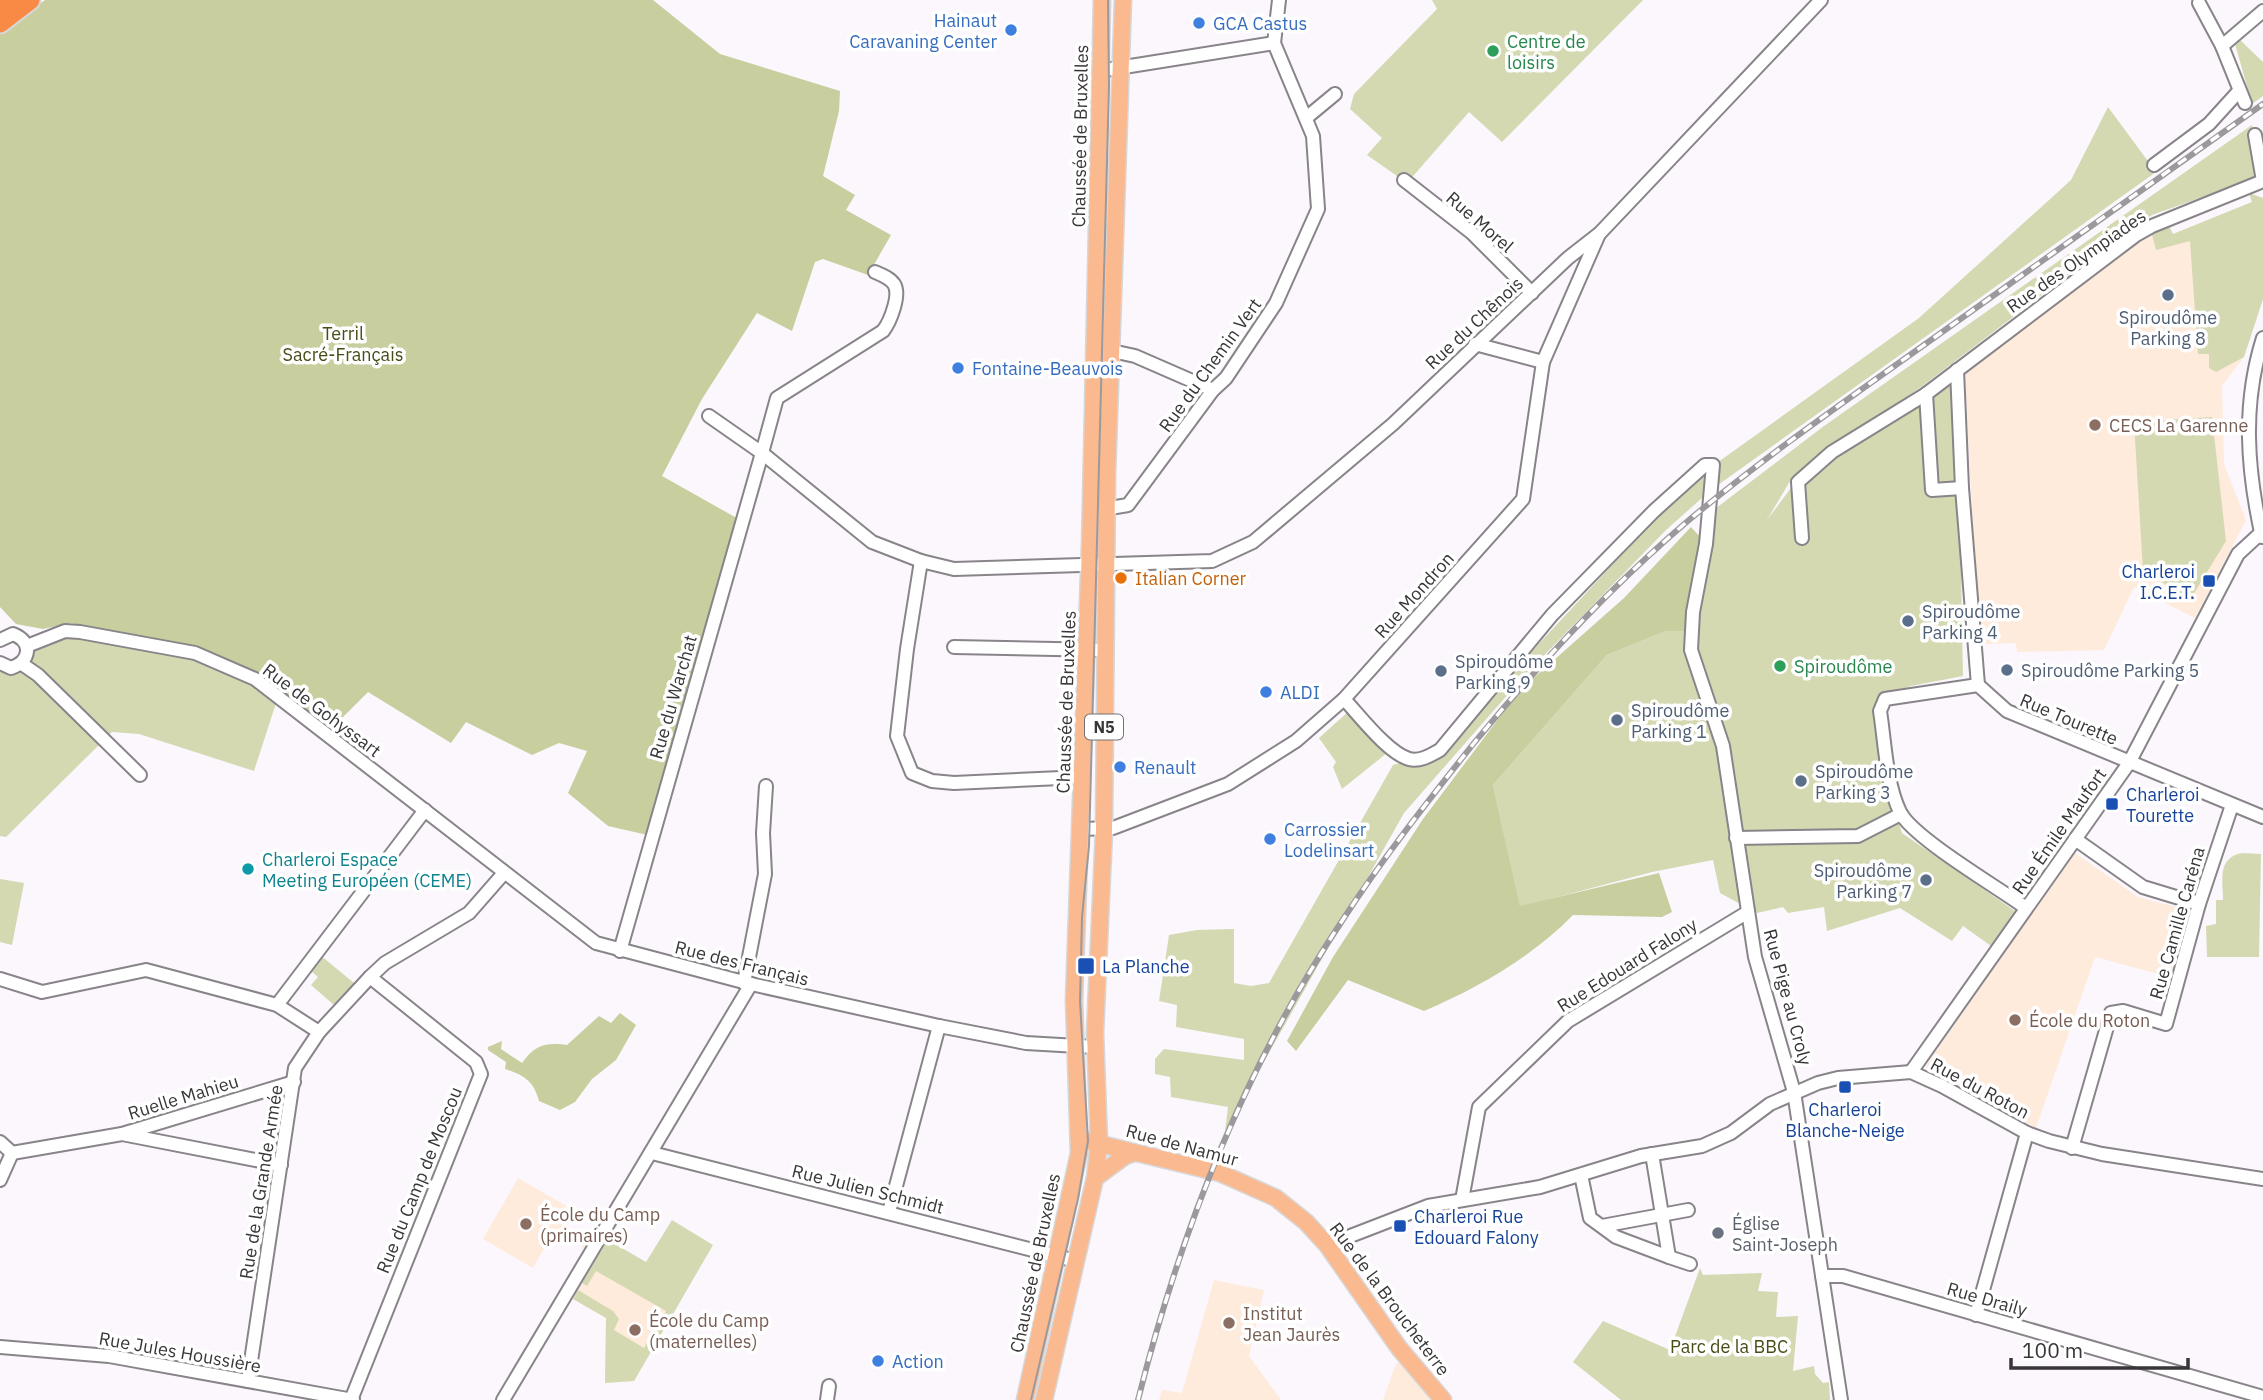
<svg xmlns="http://www.w3.org/2000/svg" width="2263" height="1400" font-family="'IBM Plex Sans',sans-serif">
  <style>
    .education { fill: #feebdb }
    .green { fill: #d4d9b2 }
    .forest { fill: #c8ce9e }
    .lines { fill: none; stroke-linecap: round; stroke-linejoin: round }
    .minor-casing { stroke: #888489; stroke-width: 16 }
    .major-casing { stroke: #d7d7d7; stroke-width: 19 }
    .highway-casing { stroke: #d7d7d7; stroke-width: 23 }
    .minor { stroke: #fff; stroke-width: 12 }
    .major { stroke: #fbb98f; stroke-width: 16 }
    .highway { stroke: #f88a45; stroke-width: 19 }
    .tram { stroke: #9c999d; stroke-width: 2 }
    .rail-casing { stroke: #9c999d; stroke-width: 6 }
    .rail { stroke: #fff; stroke-width: 3.5; stroke-dasharray: 10; stroke-linecap: butt }
    .shop-dot { fill: #3f7fe0; stroke: #fff; stroke-width: 2.5 }
    .leisure-dot { fill: #2e9e5b; stroke: #fff; stroke-width: 2.5 }
    .service-dot { fill: #5c6f8a; stroke: #fff; stroke-width: 2.5 }
    .education-dot { fill: #8d6e63; stroke: #fff; stroke-width: 2.5 }
    .food-dot { fill: #e8710a; stroke: #fff; stroke-width: 2.5 }
    .transit-dot { fill: #1a4fb4; stroke: #fff; stroke-width: 2.5 }
    .culture-dot { fill: #0f9aa8; stroke: #fff; stroke-width: 2.5 }
    .worship-dot { fill: #6b7280; stroke: #fff; stroke-width: 2.5 }
    .labels { text-anchor: middle; dominant-baseline: central; stroke-width: 7; stroke-linejoin: round; paint-order: stroke }
    .shield { fill: #fff; stroke: #747274; stroke-width: 2 }
    .shield-label { font-size: 16px; font-weight: bold; fill: #383638 }
    .shop-label { font-size: 18px; fill: #366cbe; stroke: #fff; text-anchor: start }
    .leisure-label { font-size: 18px; fill: #27864d; stroke: #fff; text-anchor: start }
    .street-label { font-size: 18px; fill: #383638; stroke: #fff }
    .service-label { font-size: 18px; fill: #4e5e75; stroke: #fff; text-anchor: start }
    .park-label { font-size: 18px; fill: #484c16; stroke: #fff }
    .education-label { font-size: 18px; fill: #785e54; stroke: #fff; text-anchor: start }
    .transit-label { font-size: 18px; fill: #164399; stroke: #fff; text-anchor: start }
    .food-label { font-size: 18px; fill: #c56008; stroke: #fff; text-anchor: start }
    .culture-label { font-size: 18px; fill: #0d838f; stroke: #fff; text-anchor: start }
    .worship-label { font-size: 18px; fill: #5b616d; stroke: #fff; text-anchor: start }
  </style>
  <rect width="100%" height="100%" fill="#fbf7fd"/>
  <g class="education">
    <path d="M2249,193L2263,198V299L2244,357L2222,386L2224,464L2246,520L2195,618L2134,587L2104,650L2017,652L2016,643L1985,644L1978,625L1965,374L2107,261L2169,226L2173,234L2252,202Z"/>
    <path d="M2075,853L2138,897L2188,910L2170,977L2095,957L2036,1128L1926,1068L1927,1064Z"/>
    <path d="M518,1178L568,1207L559,1223L589,1240L584,1248L554,1231L533,1268L483,1239Z"/>
    <path d="M600,1252L681,1300L634,1381L605,1383L606,1318L573,1299Z"/>
    <path d="M1214,1280L1264,1290L1249,1356L1281,1400H1159L1162,1390L1182,1393Z"/>
    <path d="M1407,1358L1440,1400H1383L1396,1364Z"/>
  </g>
  <g class="green">
    <path d="M1432,0H1643L1502,142L1469,112L1407,183L1367,155L1382,138L1350,109L1354,94L1437,9Z"/>
    <path d="M2240,40L2263,62V96L2252,104L2235,44Z"/>
    <path d="M2108,107L2156,172L1711,490L1666,530L1524,676L1404,813L1225,1131L1228,1107L1171,1097L1170,1077L1155,1074V1059L1164,1049L1244,1060V1039L1176,1027L1177,1005L1159,1001L1169,935L1197,930L1234,929V983L1251,986L1269,983L1393,765L1440,750L1705,465H1714L1919,318L2071,180Z"/>
    <path d="M2252,125L2262,176L2152,215L2093,256L1921,387L1793,476L1767,520L1797,480L1957,370L1963,676L1911,686L1878,699L1890,794L1902,833L2015,911L1991,946L1963,926L1952,941L1900,908L1827,931L1824,907L1788,913L1783,907L1757,913L1720,893L1713,860L1652,872L1520,907L1493,785L1607,655L1666,631H1688L1703,518L1824,426Z"/>
    <path d="M2249,193L2263,198V299L2244,357L2216,372L2209,368V354H2198L2190,241L2156,250L2152,234L2169,226L2173,234L2252,202Z"/>
    <path d="M2212,417L2226,541L2190,600L2143,570L2134,422Z"/>
    <path d="M46,633L162,640L278,697L254,771L139,734L112,732L6,837L0,836V672L15,669L34,638Z"/>
    <path d="M1349,711L1387,753L1342,789L1333,767L1336,762L1319,738Z"/>
    <path d="M2242,853L2261,854L2259,957H2207L2206,926L2216,924V900H2223C2223,879 2217,858 2242,853Z"/>
    <path d="M0,879L24,883L12,945L0,942Z"/>
    <path d="M320,955L354,983L334,1005L311,985L318,977L311,971Z"/>
    <path d="M672,1220L713,1245L634,1381L605,1383L606,1318L573,1299L578,1290L613,1311L619,1319L614,1330L644,1348L666,1311L596,1271L587,1286L582,1283L608,1240L646,1262Z"/>
    <path d="M1700,1268L1703,1275L1762,1273L1758,1291L1778,1292L1776,1317L1798,1316L1793,1371L1814,1366L1815,1374L1823,1383L1829,1382L1830,1400H1621L1573,1362L1603,1321L1670,1350Z"/>
  </g>
  <g class="forest">
    <path d="M45,0H653L720,54L840,91L839,111L823,176L855,195L846,210L891,235L868,275L823,259L815,262L792,331L757,313L702,399L662,476L742,521L652,836L608,826L568,793L587,751L559,743L532,755L466,722L451,743L368,692L330,730L260,683L203,656L71,623L43,629L16,624L0,607V34Z"/>
    <path d="M1691,527L1702,539L1688,631H1666L1607,655L1493,785L1520,906L1659,873L1672,912L1662,917L1573,915C1532,957 1478,988 1424,1011L1348,980L1296,1051L1287,1041L1333,957L1423,819L1520,690L1624,598Z"/>
    <path d="M620,1013L636,1025L616,1060L592,1079L575,1102L560,1110L539,1101C534,1081 524,1075 505,1069L506,1062L488,1050V1047L502,1041L501,1049L522,1063C535,1045 545,1042 567,1045L599,1016L611,1023Z"/>
  </g>
  <g class="lines">
    <g class="minor-casing">
      <g id="minor">
        <path d="M2199,3L2222,46L2245,103"/>
        <path d="M2222,46L2263,11"/>
        <path d="M1099,71L1274,43"/>
        <path d="M1306,118L1335,94"/>
        <path d="M2255,135L2263,181"/>
        <path d="M2154,165L2209,124L2239,91"/>
        <path d="M1404,180L1472,233L1532,293"/>
        <path d="M1475,344L1543,362"/>
        <path d="M1112,351L1135,356L1213,390"/>
        <path d="M1957,370L1962,488L1978,685"/>
        <path d="M1926,394L1932,490L1962,488"/>
        <path d="M709,416L762,453L777,398L883,331C890,322 901,295 894,284C890,278 882,275 875,272"/>
        <path d="M1098,510L1128,505L1213,390L1226,378L1276,303L1318,209L1313,136L1274,43L1279,0"/>
        <path d="M2262,537C2247,469 2242,405 2263,338"/>
        <path d="M1802,538L1798,482L1832,452L1926,394L2136,235L2152,226L2263,181"/>
        <path d="M921,561L907,649L897,736L912,773L932,781L954,783L1083,777"/>
        <path d="M0,640L13,634C33,642 31,661 11,668L0,663"/>
        <path d="M27,646L65,631L80,632L195,653L255,679L596,943L751,984L939,1026L1026,1043L1095,1047"/>
        <path d="M954,647L1106,650"/>
        <path d="M22,664L38,675L140,775"/>
        <path d="M1344,699C1360,716 1388,753 1409,759C1420,762 1431,755 1440,750L1552,615L1654,511L1705,465H1713L1706,544L1693,612L1691,650L1723,746L1755,957L1794,1092L1841,1400"/>
        <path d="M1081,829L1113,828L1228,784L1296,741L1344,699L1523,499L1543,362L1599,234"/>
        <path d="M1736,838L1858,836L1901,814"/>
        <path d="M2075,839L2143,887L2199,904"/>
        <path d="M2026,908C1999,888 1913,838 1900,812C1886,783 1885,743 1880,711L1885,699L1978,685L2007,711L2263,817"/>
        <path d="M620,951L762,453L872,542L921,561L954,569L1212,561L1253,542L1393,424L1568,258L1600,233L1821,0"/>
        <path d="M0,979L42,992L146,970L277,1005L319,1032"/>
        <path d="M744,983L765,874L763,833L766,786"/>
        <path d="M277,1005L425,810"/>
        <path d="M1911,1072L2129,763L2238,554L2263,531"/>
        <path d="M122,1134L294,1082"/>
        <path d="M0,1142L12,1153"/>
        <path d="M2072,1148L2111,1013L2123,1011L2166,1024L2199,904L2232,805"/>
        <path d="M12,1153L122,1134L281,1165"/>
        <path d="M652,1153L1076,1261"/>
        <path d="M1581,1175L1590,1218L1616,1237L1669,1257L1652,1154"/>
        <path d="M0,1180L12,1153"/>
        <path d="M1462,1200L1479,1107L1568,1021L1748,912"/>
        <path d="M889,1212L939,1026"/>
        <path d="M1602,1226L1688,1210"/>
        <path d="M1327,1245L1428,1206L1540,1187L1641,1156L1702,1146L1731,1133L1770,1104L1818,1083L1838,1078L1911,1072L1942,1086L2027,1133L2049,1141L2102,1154L2263,1179"/>
        <path d="M1669,1257L1690,1264"/>
        <path d="M1822,1276H1843L2263,1397"/>
        <path d="M1976,1315L2027,1133"/>
        <path d="M0,1347L109,1356L353,1400"/>
        <path d="M248,1381L295,1068L319,1032L370,977L385,963L469,913L504,873"/>
        <path d="M351,1400L481,1074L476,1062L370,977"/>
        <path d="M503,1400L751,984"/>
        <path d="M827,1400L829,1386"/>
      </g>
    </g>
    <g class="major-casing">
      <g id="major">
        <path d="M1088,1141L1220,1173L1276,1198L1306,1222L1327,1245L1399,1348L1443,1400"/>
        <path d="M1095,1178L1125,1156L1134,1153"/>
        <path d="M1025,1400L1079,1153L1074,1000L1090,546L1102,0"/>
        <path d="M1044,1400L1095,1178L1099,1142L1095,1033L1104,830L1107,475L1123,0"/>
      </g>
    </g>
    <g class="highway-casing">
      <g id="highway">
        <path d="M0,6L7,0"/>
        <path d="M0,23L30,0"/>
      </g>
    </g>
    <use href="#minor" class="minor"/>
    <use href="#major" class="major"/>
    <use href="#highway" class="highway"/>
    <path class="tram" d="M1031,1400L1078,1199L1088,1141L1080,1001L1082,917L1089,846L1109,85L1108,0"/>
    <g class="rail-casing">
      <path id="rail" d="M1138,1400C1180,1233 1246,1065 1342,921C1382,859 1428,801 1474,743C1539,664 1610,587 1689,520C1768,454 1854,395 1938,335C2046,258 2154,181 2263,104"/>
    </g>
    <use href="#rail" class="rail"/>
  </g>
  <g class="shop-dot">
    <circle cx="1199" cy="23" r="7"/>
    <circle cx="1011" cy="30" r="7"/>
    <circle cx="958" cy="368" r="7"/>
    <circle cx="1266" cy="692" r="7"/>
    <circle cx="1120" cy="767" r="7"/>
    <circle cx="1270" cy="839" r="7"/>
    <circle cx="878" cy="1361" r="7"/>
  </g>
  <g class="leisure-dot">
    <circle cx="1493" cy="51" r="7"/>
    <circle cx="1780" cy="666" r="7"/>
  </g>
  <g class="service-dot">
    <circle cx="2168" cy="295" r="7"/>
    <circle cx="1908" cy="621" r="7"/>
    <circle cx="2007" cy="670" r="7"/>
    <circle cx="1441" cy="671" r="7"/>
    <circle cx="1617" cy="720" r="7"/>
    <circle cx="1801" cy="781" r="7"/>
    <circle cx="1926" cy="880" r="7"/>
  </g>
  <g class="education-dot">
    <circle cx="2095" cy="425" r="7"/>
    <circle cx="2015" cy="1020" r="7"/>
    <circle cx="526" cy="1224" r="7"/>
    <circle cx="1229" cy="1323" r="7"/>
    <circle cx="635" cy="1330" r="7"/>
  </g>
  <circle class="food-dot" cx="1121" cy="578" r="7"/>
  <g class="transit-dot">
    <rect x="2202" y="574" width="14" height="14" rx="3.5"/>
    <rect x="2105" y="797" width="14" height="14" rx="3.5"/>
    <rect x="1077" y="957" width="18" height="18" rx="3.5"/>
    <rect x="1838" y="1080" width="14" height="14" rx="3.5"/>
    <rect x="1393" y="1219" width="14" height="14" rx="3.5"/>
  </g>
  <circle class="culture-dot" cx="248" cy="869" r="7"/>
  <circle class="worship-dot" cx="1718" cy="1233" r="7"/>
  <g class="labels">
    <rect class="shield" x="1085" y="714.5" width="38" height="25" rx="5"/>
    <g class="shield-label">
      <text x="1104" y="727">N5</text>
    </g>
    <g class="shop-label">
      <text x="997" y="20" text-anchor="end">Hainaut<tspan x="997" dy="21">Caravaning Center</tspan></text>
      <text x="1213" y="23">GCA Castus</text>
      <text x="972" y="368">Fontaine-Beauvois</text>
      <text x="1280" y="692">ALDI</text>
      <text x="1134" y="767">Renault</text>
      <text x="1284" y="829">Carrossier<tspan x="1284" dy="21">Lodelinsart</tspan></text>
      <text x="892" y="1361">Action</text>
    </g>
    <g class="leisure-label">
      <text x="1507" y="41">Centre de<tspan x="1507" dy="21">loisirs</tspan></text>
      <text x="1794" y="666">Spiroudôme</text>
    </g>
    <g class="street-label">
      <text transform="translate(1080 136) rotate(-89)">Chaussée de Bruxelles</text>
      <text transform="translate(1480 222) rotate(41)">Rue Morel</text>
      <text transform="translate(2076 261) rotate(-35)">Rue des Olympiades</text>
      <text transform="translate(1474 323) rotate(-43)">Rue du Chênois</text>
      <text transform="translate(1210 365) rotate(-54)">Rue du Chemin Vert</text>
      <text transform="translate(1414 595) rotate(-48)">Rue Mondron</text>
      <text transform="translate(673 697) rotate(-74)">Rue du Warchat</text>
      <text transform="translate(1066 702) rotate(-88)">Chaussée de Bruxelles</text>
      <text transform="translate(322 710) rotate(37)">Rue de Gohyssart</text>
      <text transform="translate(2069 719) rotate(23)">Rue Tourette</text>
      <text transform="translate(2059 831) rotate(-55)">Rue Émile Maufort</text>
      <text transform="translate(2177 923) rotate(-74)">Rue Camille Caréna</text>
      <text transform="translate(742 963) rotate(14)">Rue des Français</text>
      <text transform="translate(1627 965) rotate(-32)">Rue Edouard Falony</text>
      <text transform="translate(1788 997) rotate(75)">Rue Pige au Croly</text>
      <text transform="translate(1980 1088) rotate(28)">Rue du Roton</text>
      <text transform="translate(183 1097) rotate(-17)">Ruelle Mahieu</text>
      <text transform="translate(1182 1145) rotate(15)">Rue de Namur</text>
      <text transform="translate(419 1180) rotate(-68)">Rue du Camp de Moscou</text>
      <text transform="translate(261 1182) rotate(-81)">Rue de la Grande Armée</text>
      <text transform="translate(868 1189) rotate(14)">Rue Julien Schmidt</text>
      <text transform="translate(1035 1263) rotate(-78)">Chaussée de Bruxelles</text>
      <text transform="translate(1390 1299) rotate(53)">Rue de la Broucheterre</text>
      <text transform="translate(1987 1299) rotate(16)">Rue Draily</text>
      <text transform="translate(180 1352) rotate(10)">Rue Jules Houssière</text>
    </g>
    <g class="service-label">
      <text x="2168" y="317" text-anchor="middle">Spiroudôme<tspan x="2168" dy="21">Parking 8</tspan></text>
      <text x="1922" y="611">Spiroudôme<tspan x="1922" dy="21">Parking 4</tspan></text>
      <text x="1455" y="661">Spiroudôme<tspan x="1455" dy="21">Parking 9</tspan></text>
      <text x="2021" y="670">Spiroudôme Parking 5</text>
      <text x="1631" y="710">Spiroudôme<tspan x="1631" dy="21">Parking 1</tspan></text>
      <text x="1815" y="771">Spiroudôme<tspan x="1815" dy="21">Parking 3</tspan></text>
      <text x="1912" y="870" text-anchor="end">Spiroudôme<tspan x="1912" dy="21">Parking 7</tspan></text>
    </g>
    <g class="park-label">
      <text x="343" y="333">Terril<tspan x="343" dy="21">Sacré-Français</tspan></text>
      <text x="1729" y="1346">Parc de la BBC</text>
    </g>
    <g class="education-label">
      <text x="2109" y="425">CECS La Garenne</text>
      <text x="2029" y="1020">École du Roton</text>
      <text x="540" y="1214">École du Camp<tspan x="540" dy="21">(primaires)</tspan></text>
      <text x="1243" y="1313">Institut<tspan x="1243" dy="21">Jean Jaurès</tspan></text>
      <text x="649" y="1320">École du Camp<tspan x="649" dy="21">(maternelles)</tspan></text>
    </g>
    <g class="transit-label">
      <text x="2195" y="571" text-anchor="end">Charleroi<tspan x="2195" dy="21">I.C.E.T.</tspan></text>
      <text x="2126" y="794">Charleroi<tspan x="2126" dy="21">Tourette</tspan></text>
      <text x="1102" y="966">La Planche</text>
      <text x="1845" y="1109" text-anchor="middle">Charleroi<tspan x="1845" dy="21">Blanche-Neige</tspan></text>
      <text x="1414" y="1216">Charleroi Rue<tspan x="1414" dy="21">Edouard Falony</tspan></text>
    </g>
    <g class="food-label">
      <text x="1135" y="578">Italian Corner</text>
    </g>
    <g class="culture-label">
      <text x="262" y="859">Charleroi Espace<tspan x="262" dy="21">Meeting Européen (CEME)</tspan></text>
    </g>
    <g class="worship-label">
      <text x="1732" y="1223">Église<tspan x="1732" dy="21">Saint-Joseph</tspan></text>
    </g>
  </g>
  <path d="M2011 1358v10h177v-10" fill="none" stroke="#383638" stroke-width="3.5"/>
  <text x="2022" y="1358" font-size="21" fill="#383638" stroke="#ffffff" stroke-width="5" paint-order="stroke">100 m</text>
</svg>
